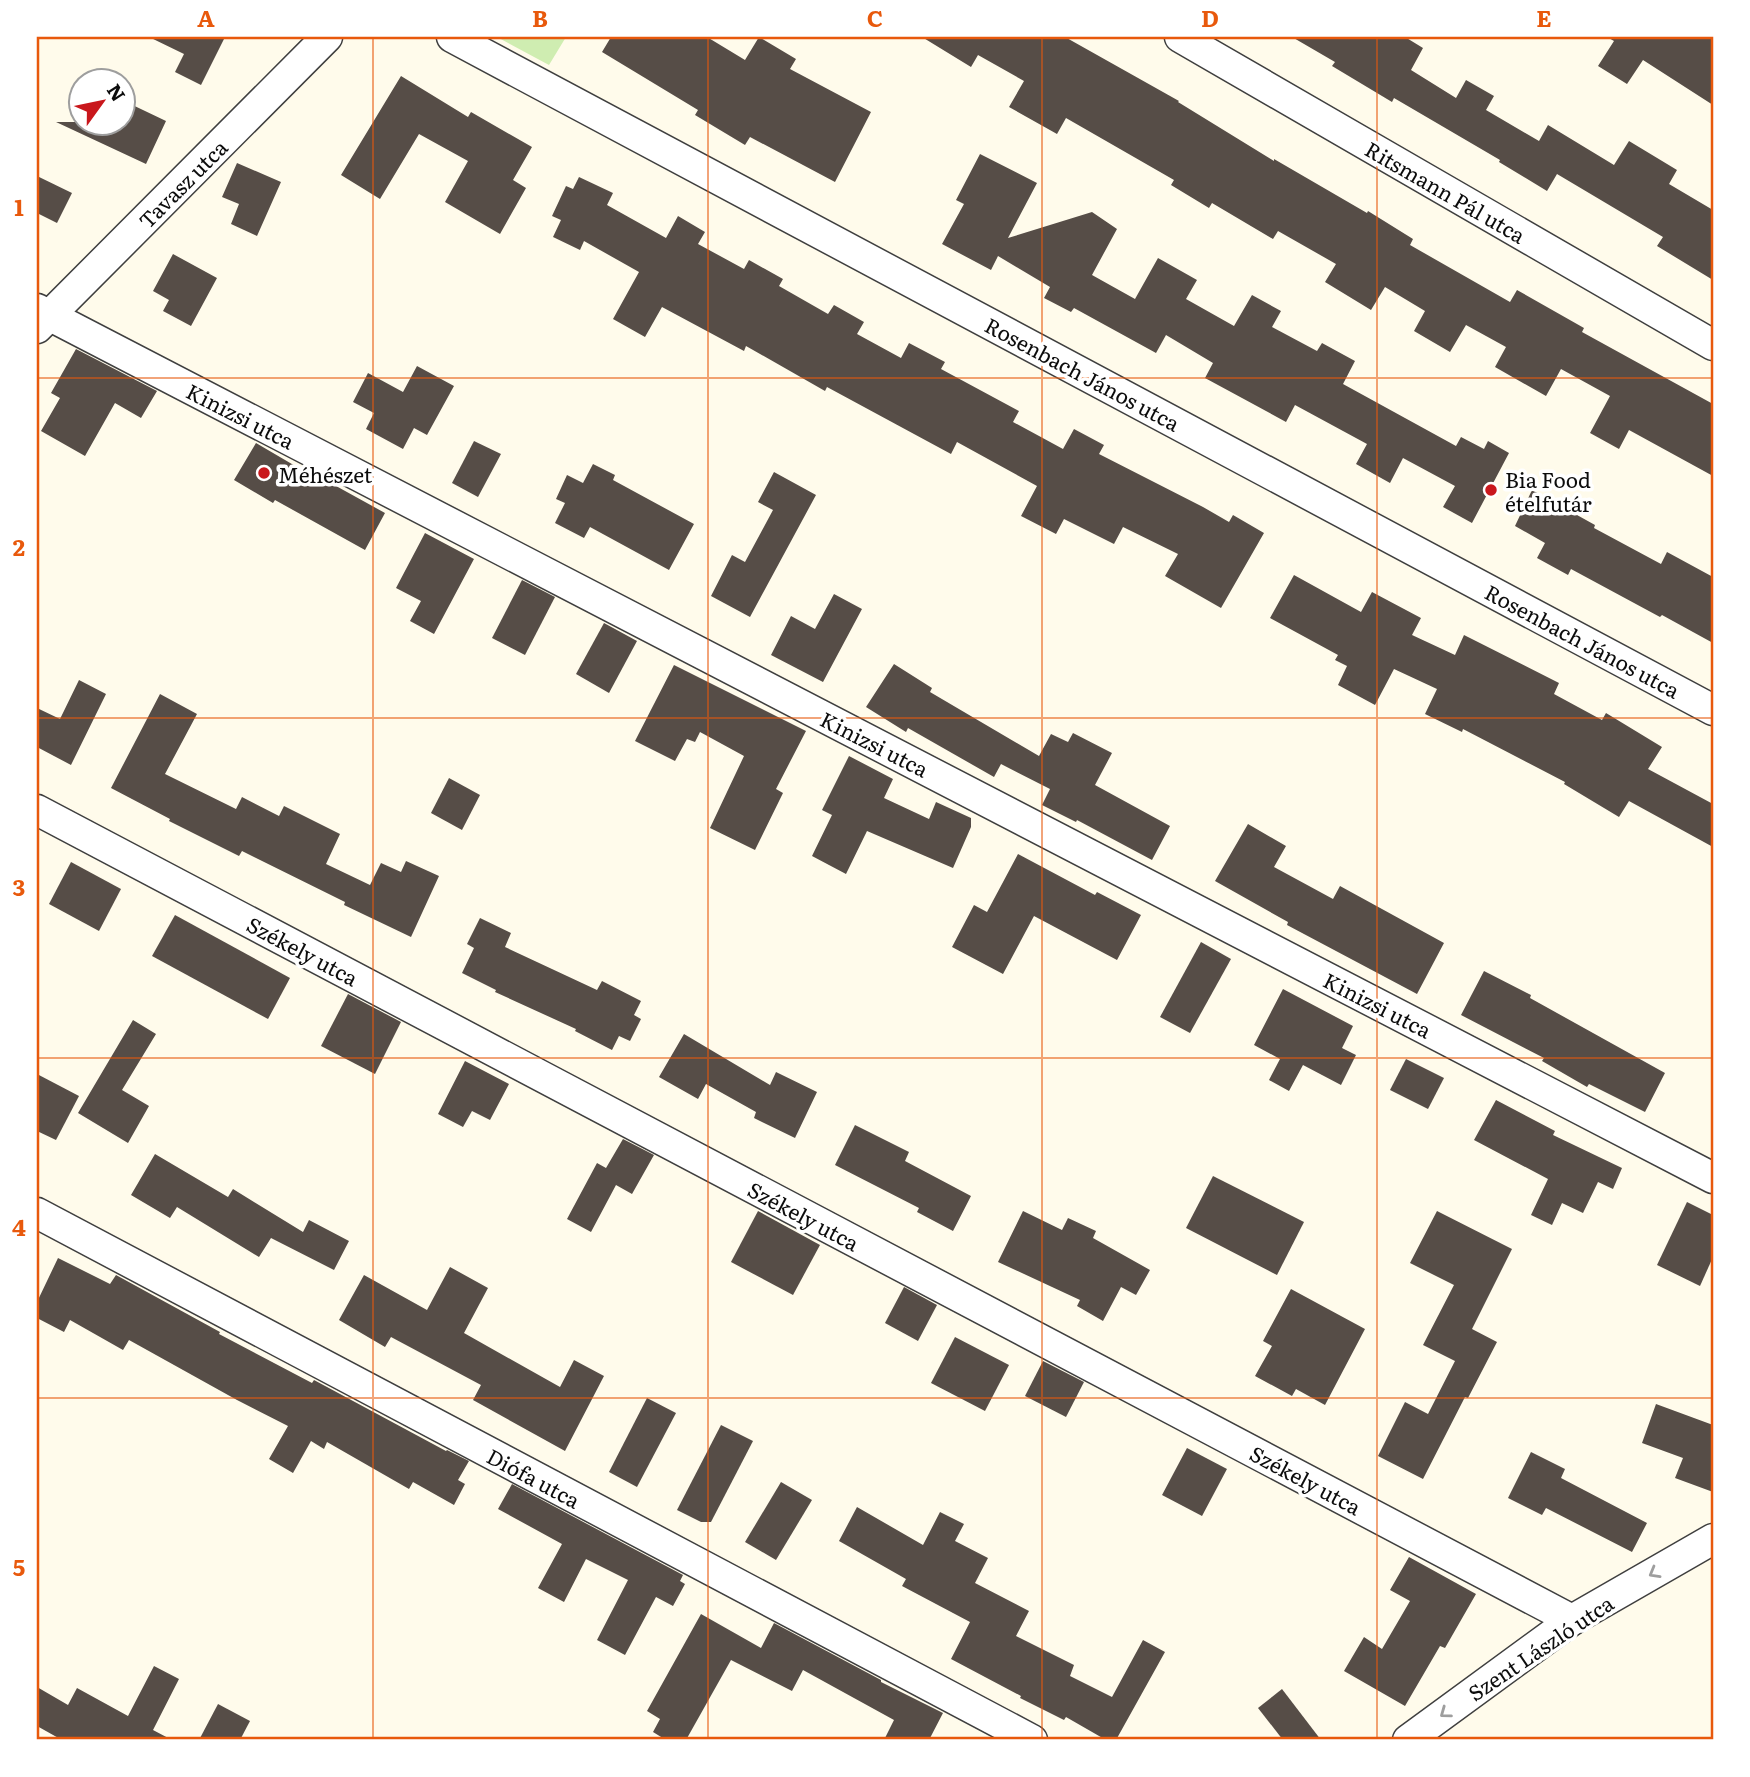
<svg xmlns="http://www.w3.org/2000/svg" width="1750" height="1777" font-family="Literata,serif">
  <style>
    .green { fill: #cfedb1 }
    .building { fill: #564d47 }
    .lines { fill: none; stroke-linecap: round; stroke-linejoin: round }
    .minor-casing { stroke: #3f3f3f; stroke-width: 33 }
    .minor { stroke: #fff; stroke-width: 30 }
    .oneway { stroke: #9e9e9e }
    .grid { fill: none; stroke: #e8590c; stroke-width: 2; stroke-opacity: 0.55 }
    .poi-dot { fill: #c9171c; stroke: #fff; stroke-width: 2.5 }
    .labels { text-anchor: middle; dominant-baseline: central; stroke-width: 7; stroke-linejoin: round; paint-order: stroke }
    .street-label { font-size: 21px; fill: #0c0c0c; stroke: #fff }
    .poi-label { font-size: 21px; fill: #0c0c0c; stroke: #fff; text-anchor: start }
    .neatline { fill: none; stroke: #e8590c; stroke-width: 2.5 }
    .grid-label { font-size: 23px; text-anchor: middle; font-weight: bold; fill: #e8590c }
  </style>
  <rect width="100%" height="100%" fill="#fffbeb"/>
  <path class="green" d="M497,37H566L549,65Z"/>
  <g class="building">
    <path d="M149,37H225L201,85L175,72L184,54Z"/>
    <path d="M611,37H707L745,60L759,37L796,59L790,69L871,112L835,182L750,137L745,145L695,115L698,110L602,52Z"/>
    <path d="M922,37H1065L1179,101L1178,102L1274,161V159L1367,213L1368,211L1413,239L1410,245L1510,302L1517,290L1584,328L1582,332L1713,404V476L1629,430L1619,449L1590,433L1610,396L1561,369L1546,396L1495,367L1506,347L1466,325L1450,352L1414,331L1425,311L1385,287L1371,310L1325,282L1336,264L1278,231L1273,239L1212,203L1209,208L1171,185L1174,180L1066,118L1057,134L1009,107L1024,81L978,55L971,67Z"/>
    <path d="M1292,37H1405L1423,48L1411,70L1456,98L1466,80L1494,96L1486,110L1539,141L1548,125L1614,165L1629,141L1677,170L1669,184L1713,210V280L1657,246L1663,237L1557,174L1547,191L1499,162L1500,160L1394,98L1392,102L1332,66L1335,62Z"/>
    <path d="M1607,37H1713V105L1643,60L1627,84L1598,66L1614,41Z"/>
    <path d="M401,76L468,117L471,112L532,147L513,180L526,188L500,234L445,202L468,161L419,134L380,199L341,175Z"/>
    <path d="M122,100L166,121L146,164L56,122H122Z"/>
    <path d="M980,154L1037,183L1008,238L1092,212L1117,229L1092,275L1135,299L1158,258L1197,280L1186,299L1234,326L1252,295L1281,311L1272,327L1317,351L1322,343L1355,361L1343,384L1456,446L1461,437L1484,449L1488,441L1509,453L1472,523L1443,507L1455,486L1403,458L1390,483L1356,464L1367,444L1295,405L1286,422L1242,398L1205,378L1213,363L1166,335L1156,353L1074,308L1071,312L1044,298L1050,287L998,256L991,270L942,244L964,204L956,200Z"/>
    <path d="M237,163L281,182L257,236L231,224L239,204L222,197Z"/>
    <path d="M37,176L72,193L57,223L37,213Z"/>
    <path d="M579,177L613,193L607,205L666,238L678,216L705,232L698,244L744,269L749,260L783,279L779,286L828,314L834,305L864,322L857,334L901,358L909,343L945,362L941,369L1019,411L1013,422L1063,449L1074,429L1104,445L1099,454L1203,507L1229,522L1233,515L1264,533L1221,608L1165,576L1178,554L1123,527L1114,544L1064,519L1056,534L1021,516L1037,486L957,442L951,454L827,387L825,391L746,346L744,351L662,307L645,337L613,319L639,272L584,241L580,250L553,237L561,220L552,216L566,186L573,189Z"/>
    <path d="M173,254L217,278L191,326L163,311L169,300L153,291Z"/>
    <path d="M76,349L157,391L141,418L115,403L85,456L41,431L60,398L51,393Z"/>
    <path d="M417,366L454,386L427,435L414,428L403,449L366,429L374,413L353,402L368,373L403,392Z"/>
    <path d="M474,441L501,454L478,497L452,483Z"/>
    <path d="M256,443L326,484L327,481L385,513L365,550L275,500L273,503L234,480Z"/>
    <path d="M593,464L615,475L613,480L694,524L669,570L590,527L584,538L555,523L565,503L556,499L567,475L583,483Z"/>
    <path d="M774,472L816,495L750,617L711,596L732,555L745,562L773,510L758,502Z"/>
    <path d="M1532,490L1595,525L1594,528L1661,564L1667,552L1713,577V643L1662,615L1660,617L1571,569L1568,575L1537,558L1545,543L1515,526Z"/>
    <path d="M425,533L474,559L434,634L410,621L421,601L396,588Z"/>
    <path d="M1294,575L1361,612L1372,592L1421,618L1412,635L1455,655L1464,635L1559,683L1554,694L1602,720L1606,713L1662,747L1648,769L1713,804V847L1629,801L1619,817L1564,784L1565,782L1463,729L1462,732L1425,714L1437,689L1394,669L1375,705L1338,685L1347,666L1335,660L1338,655L1270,618Z"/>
    <path d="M522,580L555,597L525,655L492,638Z"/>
    <path d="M834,594L862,609L823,682L771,655L791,616L815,629Z"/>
    <path d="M604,623L637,641L609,693L576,674Z"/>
    <path d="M894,664L932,688L930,692L1039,756L1051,734L1068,742L1073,733L1112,753L1095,785L1170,826L1152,860L1077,820L1076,822L1042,805L1050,789L1001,764L994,777L908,728L906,732L866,707Z"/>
    <path d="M674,665L806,731L776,789L783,793L755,850L710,828L744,756L700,732L695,742L687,739L675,761L635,741Z"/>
    <path d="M79,680L106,694L71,765L37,747V708L60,719Z"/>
    <path d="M160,694L197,714L165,774L236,809L242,797L279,816L284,806L340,834L326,864L370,885L381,863L401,872L406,861L439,876L411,937L344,905L345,902L242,851L239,856L169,821L170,819L111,788Z"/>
    <path d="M849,756L893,779L884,798L929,819L936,802L971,818V827L953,868L867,831L846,874L812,856L832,815L822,810Z"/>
    <path d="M449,778L480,795L462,830L431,813Z"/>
    <path d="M1248,824L1286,846L1274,867L1333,899L1340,886L1444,943L1417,994L1287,925L1288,922L1215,881Z"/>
    <path d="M1018,854L1095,895L1097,892L1141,915L1117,960L1034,916L1003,974L952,947L974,905L987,912Z"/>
    <path d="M71,862L121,889L99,931L49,904Z"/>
    <path d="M175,915L290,978L268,1019L152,956Z"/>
    <path d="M480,918L511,933L505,947L597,990L602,981L641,1001L634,1015L641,1019L630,1041L619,1036L612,1050L575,1031L576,1029L495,992L496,990L462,973L474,948L467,944Z"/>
    <path d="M1201,942L1231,959L1190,1033L1160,1017Z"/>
    <path d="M1484,971L1531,995L1530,998L1665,1073L1645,1112L1589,1084L1587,1087L1542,1061L1544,1058L1461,1015Z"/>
    <path d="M1283,989L1353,1026L1342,1048L1356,1055L1341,1085L1303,1065L1289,1091L1269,1080L1280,1059L1254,1045Z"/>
    <path d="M348,994L401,1022L375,1074L321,1046Z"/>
    <path d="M133,1020L156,1034L122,1090L149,1106L128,1143L78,1113Z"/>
    <path d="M684,1034L770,1085L776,1072L817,1092L795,1138L754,1118L756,1112L706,1084L698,1099L659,1077Z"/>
    <path d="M1406,1059L1444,1078L1428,1109L1390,1090Z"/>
    <path d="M465,1061L509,1084L490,1120L472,1111L463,1127L438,1114Z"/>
    <path d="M37,1074L79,1096L56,1140L37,1131Z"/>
    <path d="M1496,1100L1555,1131L1553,1135L1622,1168L1613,1189L1598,1182L1583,1213L1562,1203L1552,1225L1531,1215L1548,1179L1474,1140Z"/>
    <path d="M855,1125L909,1152L905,1161L971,1196L953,1231L917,1212L919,1208L835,1165Z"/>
    <path d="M623,1139L654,1155L632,1194L616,1185L591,1232L567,1219L597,1163L606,1168Z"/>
    <path d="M155,1154L228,1197L233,1189L303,1232L309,1220L349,1241L334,1270L271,1238L259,1257L177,1207L170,1218L131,1195Z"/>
    <path d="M1213,1176L1304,1222L1277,1275L1186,1228Z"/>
    <path d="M1687,1202L1713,1215V1257L1700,1286L1657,1265Z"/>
    <path d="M758,1211L820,1245L793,1295L731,1262Z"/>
    <path d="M1023,1211L1062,1230L1068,1218L1096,1231L1093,1238L1150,1270L1136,1295L1121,1287L1103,1321L1077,1306L1080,1300L998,1262Z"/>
    <path d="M1437,1211L1512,1249L1472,1329L1497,1342L1468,1398L1465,1397L1423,1479L1378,1456L1405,1402L1428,1414L1455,1361L1423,1345L1454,1285L1410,1263Z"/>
    <path d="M58,1258L110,1284L116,1275L220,1332L219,1334L312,1383L314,1380L446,1451L447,1450L469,1461L458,1480L465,1484L454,1505L413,1482L409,1489L327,1442L324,1449L311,1441L293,1473L269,1459L288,1426L237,1400L129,1340L123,1350L70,1320L64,1332L37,1318V1302Z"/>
    <path d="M450,1267L488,1288L464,1333L560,1387L574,1360L604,1376L565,1451L473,1400L481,1385L391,1337L385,1347L339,1320L364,1275L427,1310Z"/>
    <path d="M904,1287L937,1305L918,1341L885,1323Z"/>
    <path d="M1291,1289L1365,1329L1325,1405L1296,1389L1292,1396L1255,1376L1272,1346L1263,1341Z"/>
    <path d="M955,1337L1009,1365L985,1411L931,1383Z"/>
    <path d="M1043,1361L1084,1382L1066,1417L1025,1396Z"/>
    <path d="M647,1398L676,1413L637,1487L609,1472Z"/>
    <path d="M1656,1404L1713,1425V1492L1675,1478L1683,1458L1642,1443Z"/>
    <path d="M721,1425L753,1441L711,1522H701L677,1510Z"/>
    <path d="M1187,1448L1227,1469L1202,1516L1162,1495Z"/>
    <path d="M1531,1452L1565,1469L1561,1478L1647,1523L1632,1552L1546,1508L1542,1515L1508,1498Z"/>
    <path d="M781,1482L812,1500L776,1560L745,1542Z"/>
    <path d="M512,1484L683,1575L680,1581L685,1584L673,1606L656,1597L625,1655L597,1640L628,1580L586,1559L564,1602L538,1588L562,1544L498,1509Z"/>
    <path d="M857,1507L923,1545L940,1512L964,1524L955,1541L988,1558L975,1583L1029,1611L1016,1636L1074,1665L1070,1676L1112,1697L1143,1640L1165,1652L1116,1740H1106L1066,1717L1064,1720L1020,1698L1021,1696L951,1659L970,1622L902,1586L906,1579L839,1541Z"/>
    <path d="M1409,1557L1476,1594L1445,1648L1440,1646L1405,1706L1344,1671L1364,1637L1382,1649L1410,1601L1390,1590Z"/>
    <path d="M701,1614L761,1648L774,1623L881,1680V1682L943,1713L929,1740H884L894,1720L803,1670L792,1691L731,1660L686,1740H666L653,1732L660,1719L647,1711Z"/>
    <path d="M154,1666L179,1679L153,1730L172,1740H62L37,1726V1687L68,1705L77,1688L128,1716Z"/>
    <path d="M1282,1689L1321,1740H1283L1258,1708Z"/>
    <path d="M218,1704L250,1721L240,1740H199Z"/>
  </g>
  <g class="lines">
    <g class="minor-casing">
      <g id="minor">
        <path d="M452,37L1713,710"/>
        <path d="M1180,37L1713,345"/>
        <path d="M37,309L1713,1178"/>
        <path d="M37,328L327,37"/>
        <path d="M37,810L1572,1620"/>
        <path d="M37,1213L1032,1740"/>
        <path d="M1408,1740L1572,1620L1713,1539"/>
      </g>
    </g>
    <use href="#minor" class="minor"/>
  </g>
  <defs><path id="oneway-chevron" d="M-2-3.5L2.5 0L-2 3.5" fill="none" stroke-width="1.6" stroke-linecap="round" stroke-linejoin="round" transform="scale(1.75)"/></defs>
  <g class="oneway">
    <use href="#oneway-chevron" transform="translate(1654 1573) rotate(150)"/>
    <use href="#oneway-chevron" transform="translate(1445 1713) rotate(144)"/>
  </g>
  <path class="grid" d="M373,37V1740M708,37V1740M1042,37V1740M1377,37V1740M37,378H1713M37,718H1713M37,1058H1713M37,1398H1713"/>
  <g class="poi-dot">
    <circle cx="264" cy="473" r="7"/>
    <circle cx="1491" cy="490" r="7"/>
  </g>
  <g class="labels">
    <g class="street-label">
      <text transform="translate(182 183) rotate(-45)">Tavasz utca</text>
      <text transform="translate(1446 191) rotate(30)">Ritsmann Pál utca</text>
      <text transform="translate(1083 373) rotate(28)">Rosenbach János utca</text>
      <text transform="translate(241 415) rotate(27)">Kinizsi utca</text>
      <text transform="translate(1583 640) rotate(28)">Rosenbach János utca</text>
      <text transform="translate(875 743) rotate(27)">Kinizsi utca</text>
      <text transform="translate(303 950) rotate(28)">Székely utca</text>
      <text transform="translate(1378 1004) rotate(27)">Kinizsi utca</text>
      <text transform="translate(804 1215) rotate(28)">Székely utca</text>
      <text transform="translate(534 1477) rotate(28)">Diófa utca</text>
      <text transform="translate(1306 1479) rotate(28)">Székely utca</text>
      <text transform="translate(1540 1647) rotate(-34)">Szent László utca</text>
    </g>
    <g class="poi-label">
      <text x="278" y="473">Méhészet</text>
      <text x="1505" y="478">Bia Food<tspan x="1505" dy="24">ételfutár</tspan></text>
    </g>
  </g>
  <rect width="1750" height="1777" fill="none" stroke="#ffffff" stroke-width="77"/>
  <g transform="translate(102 102) rotate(57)"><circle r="33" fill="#ffffff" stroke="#9e9e9e" stroke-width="2"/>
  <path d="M0-5L12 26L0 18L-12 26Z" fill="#c9171c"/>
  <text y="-10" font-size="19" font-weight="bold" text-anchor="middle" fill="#0c0c0c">N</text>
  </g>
  <rect x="38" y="38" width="1674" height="1700" class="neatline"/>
  <g class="grid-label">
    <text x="206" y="27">A</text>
    <text x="540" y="27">B</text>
    <text x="875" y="27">C</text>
    <text x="1210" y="27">D</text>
    <text x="1544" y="27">E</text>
    <text x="19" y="216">1</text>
    <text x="19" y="556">2</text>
    <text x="19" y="896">3</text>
    <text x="19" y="1236">4</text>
    <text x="19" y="1576">5</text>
  </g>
</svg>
